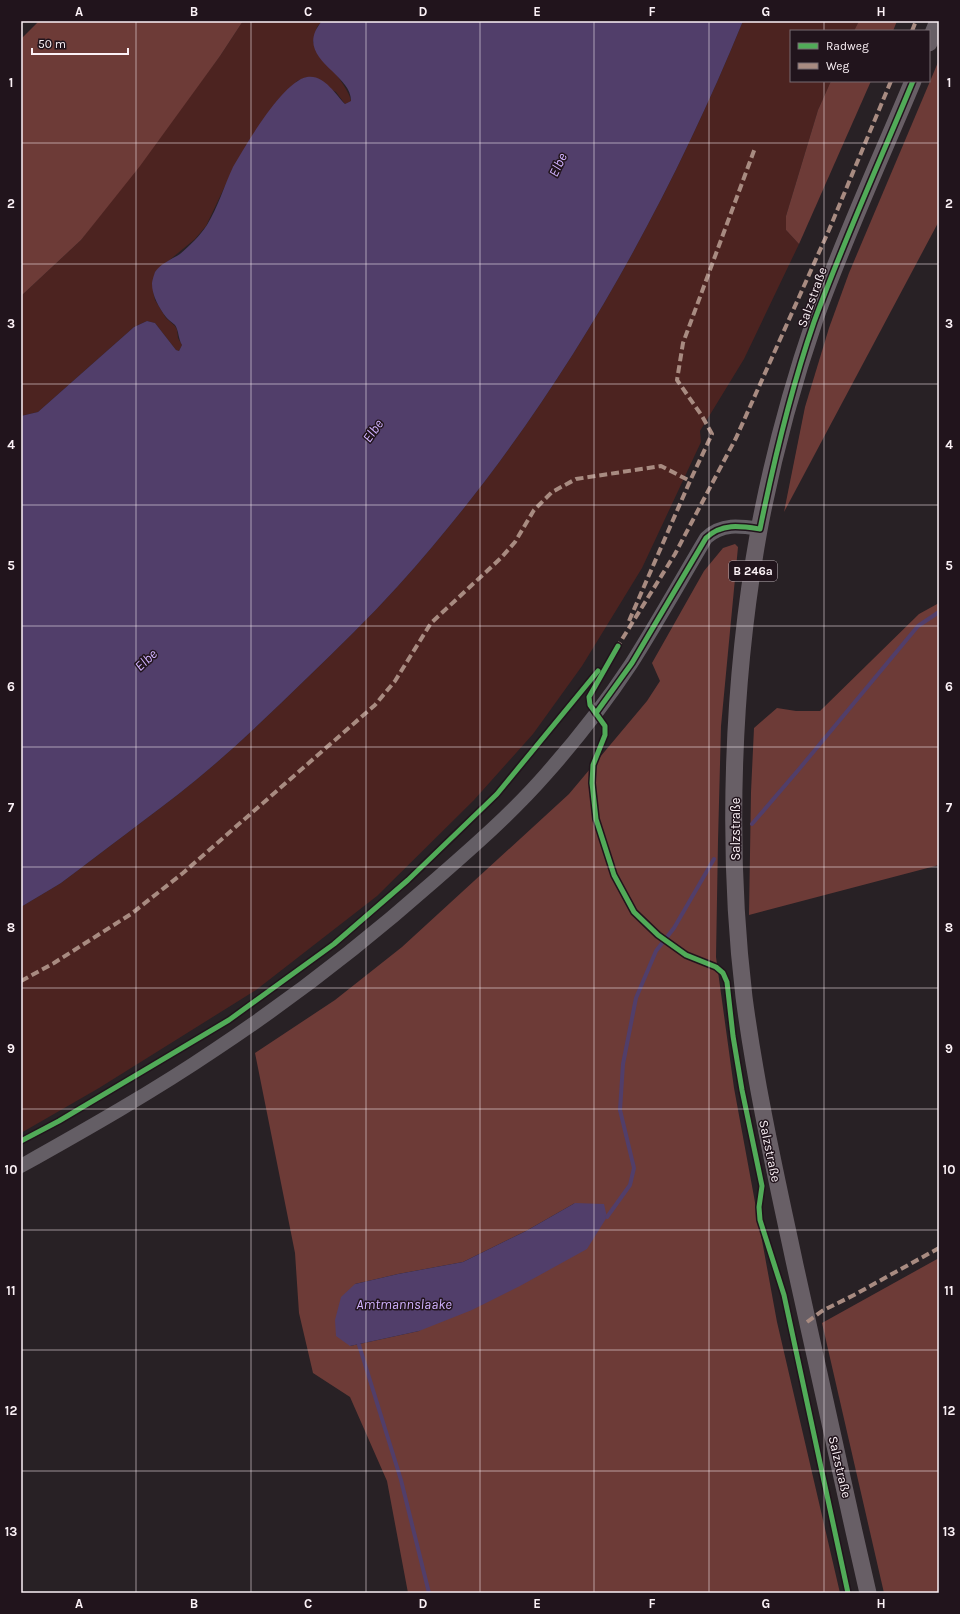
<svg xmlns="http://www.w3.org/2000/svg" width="960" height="1614" font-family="Karla,sans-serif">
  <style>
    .green { fill: #4c2320 }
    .forest { fill: #6d3b37; fill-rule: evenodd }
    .water { fill: #513e6a }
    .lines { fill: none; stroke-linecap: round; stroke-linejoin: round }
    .stream { stroke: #513e6a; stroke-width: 4 }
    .tertiary { stroke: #645e65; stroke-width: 14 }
    .primary { stroke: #685f66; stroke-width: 17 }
    .quiet { stroke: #a88b81; stroke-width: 4; stroke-dasharray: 8 4; stroke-linecap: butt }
    .cycleway-casing { stroke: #21141c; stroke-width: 8 }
    .cycleway { stroke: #51ab58; stroke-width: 5 }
    .grid { fill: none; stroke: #fbf1f6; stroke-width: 1; stroke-opacity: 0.55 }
    .labels { text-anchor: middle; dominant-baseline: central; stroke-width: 3; stroke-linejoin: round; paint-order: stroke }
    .shield { fill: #21141c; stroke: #baafb5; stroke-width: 1 }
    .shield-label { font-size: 12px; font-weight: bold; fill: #fbf1f6 }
    .street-label { font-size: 13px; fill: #fbf1f6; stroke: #21141c }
    .water-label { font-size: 14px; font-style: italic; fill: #d1b2ff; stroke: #21141c }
    .neatline { fill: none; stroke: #fbf1f6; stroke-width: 1.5 }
    .grid-label { font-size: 13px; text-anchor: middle; font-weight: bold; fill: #fbf1f6 }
  </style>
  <rect width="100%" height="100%" fill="#282125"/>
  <g class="green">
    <path d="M243,21H322L317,27L313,42C320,53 351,91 351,101L345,104L336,92L307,77L297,81L254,135L234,167L206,226L195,239L155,272L153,291L155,300L166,318L175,326L177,330L178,338L182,345L179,351L176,350L155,323L147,321L134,327L38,412L21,416V296L81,240L220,56Z"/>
    <path d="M743,21H859L854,31H791V81H831L818,110L786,216V230L799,244L744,359L700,431L701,442L642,568L582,666L533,734L474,800L377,896L256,990L99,1088L21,1133V907C34,899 48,891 61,883C83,867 104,850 126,834C149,816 173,799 196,780C235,748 271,713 307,678C338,648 369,618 398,586C547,421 659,226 743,21Z"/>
  </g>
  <g class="forest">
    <path d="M39,21H243L220,56L140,166L81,240L21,296V39Z"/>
    <path d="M859,21H897L893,31H854Z"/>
    <path d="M939,60V221L784,512L805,407L829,328L849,273Z"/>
    <path d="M831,81H871L799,244L786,230V216L818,110Z"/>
    <path d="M735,544L738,547L721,726L718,841L716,957L734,1088L777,1322L840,1593H408L387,1481L350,1397L313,1373L299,1313L295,1253L255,1053L335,1000L402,947L569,794L647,701L660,681L652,663L704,571L723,548ZM575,1203L419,1331L350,1346L355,1284L398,1274L463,1262L526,1231Z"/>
    <path d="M939,603V865L749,915L751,792L754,728L777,708L796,711H820L919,614Z"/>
    <path d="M939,1258V1593H884L822,1323Z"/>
  </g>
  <g class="water">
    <path d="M322,21H743C659,226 547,421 398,586C369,618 338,648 307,678C271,713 235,748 196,780C173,799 149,816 126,834C104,850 83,867 61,883C48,891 34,899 21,907V416L38,412L134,327L147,321L155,323L176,350L179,351L182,345C178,338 179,331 175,325C172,322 168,320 166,317C159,308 152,295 152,284C152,281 154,275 155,272C160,264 172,259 180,254C189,246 200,236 207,225C218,207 224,186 233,167C245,146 283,81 307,77C324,74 335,94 345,104L351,101C352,73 291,58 322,21Z"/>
    <path d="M575,1203L604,1204L607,1217L587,1249L520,1286L472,1310L419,1331L350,1346L336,1336L335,1320L341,1297L355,1284L398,1274L463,1262L526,1231Z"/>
  </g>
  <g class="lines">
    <g class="stream">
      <path d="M752,824L800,768L918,626L939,612"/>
      <path d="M607,1217L630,1185L634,1168L620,1110L623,1064L636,998L656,951L674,928L714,859"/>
      <path d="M359,1345L401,1480L429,1593"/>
    </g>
    <path class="tertiary" d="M21,1166C87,1129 154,1091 216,1049C293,998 365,942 434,881C473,847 513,812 547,773C577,739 606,702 631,664C657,623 681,580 706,538C722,523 740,526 760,529"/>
    <g class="primary">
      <path d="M929,43L938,21"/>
      <path d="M868,1593C843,1484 819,1375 795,1265C776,1176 756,1088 744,997C726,846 732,680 759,530C772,461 792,386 815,319C844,238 880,160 913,81"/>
    </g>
    <g class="quiet">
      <path d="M912,31L916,21"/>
      <path d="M629,621L690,481L712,434L702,416L677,380L683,343L755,148"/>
      <path d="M616,649L675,554L736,438L829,230L891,81"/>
      <path d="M21,981L54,963L131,914L183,873L375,705L395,681L431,623L501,558L515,542L534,510L552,492L576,479L661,466L690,481"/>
      <path d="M807,1322L822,1311L854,1295L939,1248"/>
    </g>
    <g class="cycleway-casing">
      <g id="cycleway">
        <path d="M618,646L589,697L590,705L605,726V735L593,765L592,783L596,819L614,875L634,912L658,935L686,955L716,967L723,973L727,982L733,1036L742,1090L762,1186L759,1207L760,1220L784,1295L848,1593"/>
        <path d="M596,713L632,663L706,538C722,523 740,526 760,529C774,460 791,389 814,322C844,240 880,161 913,81"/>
        <path d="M21,1141L59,1121L229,1020L334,944L408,880L497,794L598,671"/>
      </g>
    </g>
    <use href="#cycleway" class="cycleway"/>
  </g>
  <path class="grid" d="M136,21V1593M251,21V1593M366,21V1593M480,21V1593M594,21V1593M709,21V1593M824,21V31M824,81V1593M21,143H939M21,264H939M21,384H939M21,505H939M21,626H939M21,747H939M21,867H939M21,988H939M21,1109H939M21,1230H939M21,1350H939M21,1471H939"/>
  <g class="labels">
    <rect class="shield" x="729" y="561" width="48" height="20" rx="3"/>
    <g class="shield-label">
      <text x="753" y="571">B 246a</text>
    </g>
    <g class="street-label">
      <text transform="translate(812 297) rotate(-70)">Salzstraße</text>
      <text transform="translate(735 829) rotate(-90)">Salzstraße</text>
      <text transform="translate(770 1151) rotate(78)">Salzstraße</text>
      <text transform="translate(840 1467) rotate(77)">Salzstraße</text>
    </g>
    <g class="water-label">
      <text transform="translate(558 165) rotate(-64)">Elbe</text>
      <text transform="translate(373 431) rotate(-54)">Elbe</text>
      <text transform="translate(146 660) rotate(-43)">Elbe</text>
      <text x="404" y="1304">Amtmannslaake</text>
    </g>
  </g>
  <rect width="960" height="1614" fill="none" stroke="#21141c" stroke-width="44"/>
  <rect x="790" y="30" width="140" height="52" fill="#21141c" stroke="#786c73"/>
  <rect x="798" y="43" width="20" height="6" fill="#51ab58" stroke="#786c73"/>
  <text x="826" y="50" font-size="12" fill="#fbf1f6">Radweg</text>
  <rect x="798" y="63" width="20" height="6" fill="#a88b81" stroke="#786c73"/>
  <text x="826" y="70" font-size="12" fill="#fbf1f6">Weg</text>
  <path d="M32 48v6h96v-6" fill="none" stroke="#fbf1f6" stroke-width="2"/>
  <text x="38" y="48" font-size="12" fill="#fbf1f6" stroke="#21141c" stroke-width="3" paint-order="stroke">50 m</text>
  <rect x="22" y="22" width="916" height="1570" class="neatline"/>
  <g class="grid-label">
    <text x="79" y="16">A</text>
    <text x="194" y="16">B</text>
    <text x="308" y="16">C</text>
    <text x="423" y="16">D</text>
    <text x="537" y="16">E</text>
    <text x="652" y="16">F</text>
    <text x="766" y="16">G</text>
    <text x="881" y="16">H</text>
    <text x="11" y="87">1</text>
    <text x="949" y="87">1</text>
    <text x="11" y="208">2</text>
    <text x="949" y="208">2</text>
    <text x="11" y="328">3</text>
    <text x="949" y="328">3</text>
    <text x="11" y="449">4</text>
    <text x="949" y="449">4</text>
    <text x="11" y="570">5</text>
    <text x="949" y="570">5</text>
    <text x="11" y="691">6</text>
    <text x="949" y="691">6</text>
    <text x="11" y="812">7</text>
    <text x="949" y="812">7</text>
    <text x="11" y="932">8</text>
    <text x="949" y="932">8</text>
    <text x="11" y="1053">9</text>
    <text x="949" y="1053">9</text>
    <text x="11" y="1174">10</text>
    <text x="949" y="1174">10</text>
    <text x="11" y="1295">11</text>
    <text x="949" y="1295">11</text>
    <text x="11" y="1415">12</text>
    <text x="949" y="1415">12</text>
    <text x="11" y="1536">13</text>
    <text x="949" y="1536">13</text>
    <text x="79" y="1608">A</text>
    <text x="194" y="1608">B</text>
    <text x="308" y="1608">C</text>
    <text x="423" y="1608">D</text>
    <text x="537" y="1608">E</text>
    <text x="652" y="1608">F</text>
    <text x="766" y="1608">G</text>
    <text x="881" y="1608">H</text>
  </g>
</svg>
